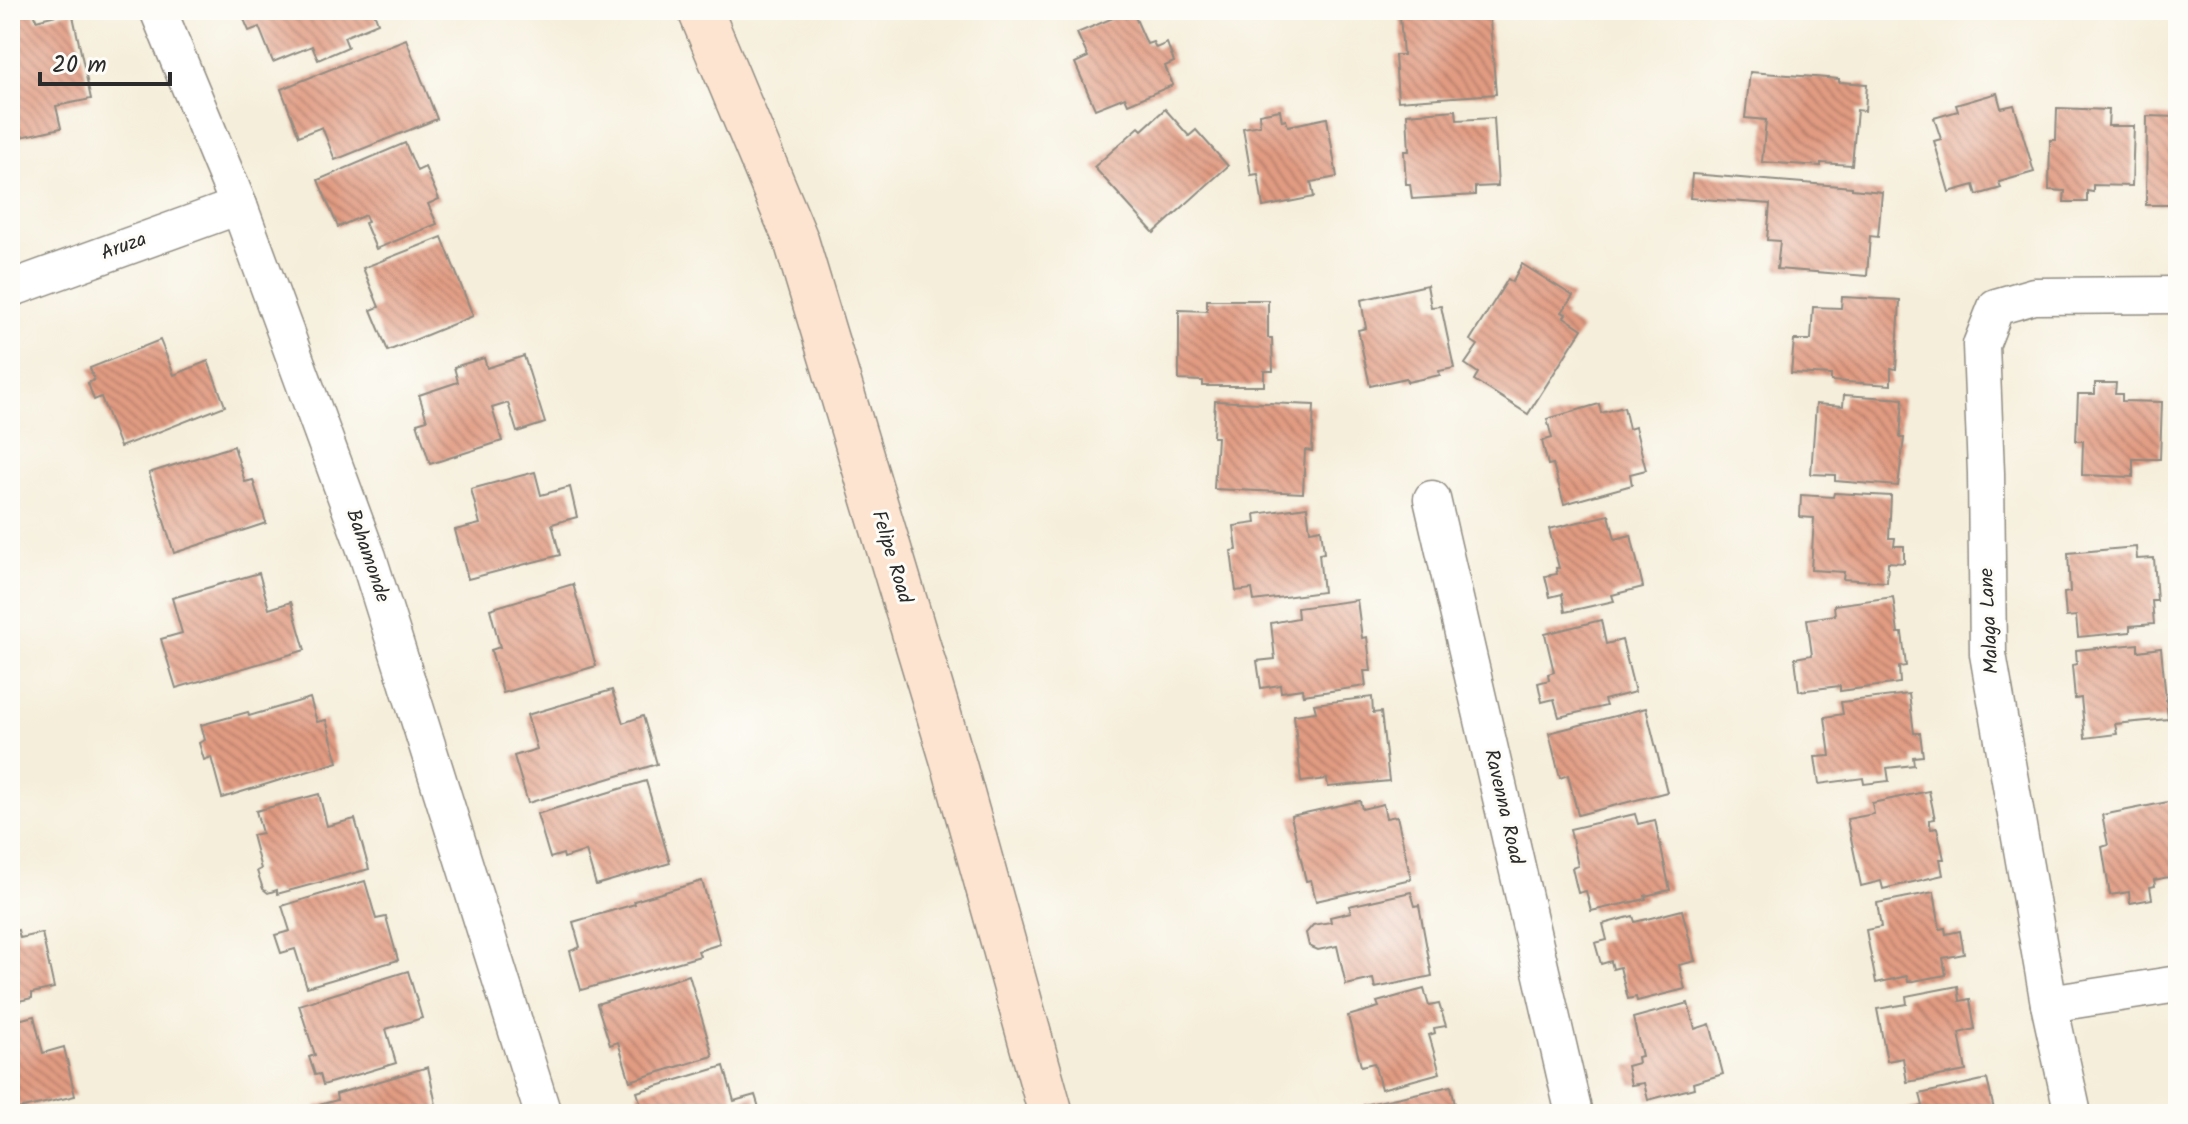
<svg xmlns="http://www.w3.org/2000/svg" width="2188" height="1124" font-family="Kalam,sans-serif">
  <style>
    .building { fill: url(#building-back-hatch) }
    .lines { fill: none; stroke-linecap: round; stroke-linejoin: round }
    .minor-casing { stroke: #908c82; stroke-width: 39 }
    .secondary-casing { stroke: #908c82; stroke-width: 47 }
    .minor { stroke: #fff; stroke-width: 36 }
    .secondary { stroke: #fde4d0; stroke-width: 44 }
    .labels { text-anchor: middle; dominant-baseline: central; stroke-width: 6; stroke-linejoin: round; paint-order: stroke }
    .street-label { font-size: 20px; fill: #2b2b2b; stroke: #fdfcf7 }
  </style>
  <defs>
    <pattern id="building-back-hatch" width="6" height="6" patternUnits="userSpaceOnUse" patternTransform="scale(2)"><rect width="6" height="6" fill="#e19b82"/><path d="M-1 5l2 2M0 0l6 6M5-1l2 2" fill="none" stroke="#b77f6b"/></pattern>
  </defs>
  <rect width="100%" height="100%" fill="#fdfcf7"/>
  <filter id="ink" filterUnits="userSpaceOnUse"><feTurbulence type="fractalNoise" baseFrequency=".0125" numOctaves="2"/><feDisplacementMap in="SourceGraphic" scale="16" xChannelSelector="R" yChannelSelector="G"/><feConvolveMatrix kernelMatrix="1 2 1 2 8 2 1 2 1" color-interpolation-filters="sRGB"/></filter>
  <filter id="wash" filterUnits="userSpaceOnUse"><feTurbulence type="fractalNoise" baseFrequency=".006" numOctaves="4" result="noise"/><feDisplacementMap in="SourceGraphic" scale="32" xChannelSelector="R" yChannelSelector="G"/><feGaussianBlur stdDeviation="1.8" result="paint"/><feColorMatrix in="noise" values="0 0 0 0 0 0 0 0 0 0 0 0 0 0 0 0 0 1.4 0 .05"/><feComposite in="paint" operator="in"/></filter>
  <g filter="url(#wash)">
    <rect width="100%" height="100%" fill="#f5eeda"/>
    <g id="blocks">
      <g class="building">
        <path d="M10,10H34L36,20L72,11L91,99L56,106L61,128L12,139Z"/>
        <path d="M240,10H373L378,23L344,37L348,47L318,60L312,46L273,62L259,27L249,31Z"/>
        <path d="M1132,10L1147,44L1153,42L1156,48L1167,43L1174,62L1165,66L1173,85L1128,104L1125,97L1095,109L1075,63L1088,57L1077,33Z"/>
        <path d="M1463,10H1489L1496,94L1398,101L1395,55H1403L1400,15Z"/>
        <path d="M406,39L437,119L335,160L322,127L299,136L281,89Z"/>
        <path d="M1750,72L1839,79V82L1867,84L1865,111L1857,110L1852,165L1821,163V166L1762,162L1766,120L1745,118Z"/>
        <path d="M1997,93L2001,108L2014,105L2034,172L1999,182L2001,188L1977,195L1974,185L1949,192L1934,141L1941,139L1934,118L1958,111L1956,105Z"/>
        <path d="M2057,108L2109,110L2108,126H2134L2132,186L2093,185V192L2087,191V202H2064L2065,191L2049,190L2050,140H2056Z"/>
        <path d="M1165,109L1189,136L1196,130L1228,166L1154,233L1094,167L1139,127L1142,130Z"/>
        <path d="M1280,110L1282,121L1286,120L1288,126L1327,118L1337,177L1311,182L1314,197L1263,207L1258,174L1251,175L1243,128L1260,125L1259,114Z"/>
        <path d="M1456,110L1457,120L1494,118L1498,186L1475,187V195L1412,199L1410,184H1406L1404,151H1409L1407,114Z"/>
        <path d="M2147,116L2178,117V205H2146Z"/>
        <path d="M405,143L417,171L425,167L439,199L428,204L437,224L376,249L365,223L368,222L365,215L338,227L318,180Z"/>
        <path d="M1692,174L1852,187V189L1882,192L1878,237L1870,236L1867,276L1777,269L1780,241L1767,240L1770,204L1690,198Z"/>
        <path d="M442,237L473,316L388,351L371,310L379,307L363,268Z"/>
        <path d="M1522,264L1573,296L1562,312L1566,314L1564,317L1582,329L1528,414L1474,380L1478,373L1465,364L1478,345L1470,340L1508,279L1512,282Z"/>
        <path d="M1427,285L1431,307L1441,306L1454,368L1439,371L1440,375L1407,382L1406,378L1370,386L1358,330L1366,328L1361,300Z"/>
        <path d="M1842,297L1900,300L1896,369L1891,368V385L1831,381V375L1791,373L1794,340H1811L1813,307L1841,308Z"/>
        <path d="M1207,300H1268V338H1272L1273,371H1264V386H1203V381L1179,380V310L1207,311Z"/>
        <path d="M160,340L174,375L208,361L225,406L120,447L101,397L94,400L88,383L94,380L90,368Z"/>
        <path d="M524,356L545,423L517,432L508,403L492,408L502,441L430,464L417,423L427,420L419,395L458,382L454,367L484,358L487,368Z"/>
        <path d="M2095,383H2116L2115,394H2122V401L2162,402L2160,459H2133V477L2082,475L2083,441H2076L2078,394H2095Z"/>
        <path d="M1844,395L1903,399L1900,438H1904L1898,486L1835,481V475L1811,474L1816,404L1843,406Z"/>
        <path d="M1215,401L1314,405L1312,451L1305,450L1303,493L1214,489L1217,437H1213Z"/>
        <path d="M1599,404L1601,413L1624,407L1629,429L1635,427L1646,470L1630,474L1632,485L1564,504L1553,464L1548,465L1542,441L1552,438L1547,419Z"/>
        <path d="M234,446L245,482L253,480L266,523L174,553L149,473Z"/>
        <path d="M535,472L541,495L570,487L577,517L552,524L560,555L468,579L455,530L480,524L471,489Z"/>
        <path d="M1834,493L1891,496L1889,538H1895L1894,546H1904V563L1888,562L1887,582L1843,579L1844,572L1811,570L1814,518L1800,517L1801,495L1833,497Z"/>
        <path d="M1307,507L1310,531L1321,529L1324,553L1319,554L1323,592L1254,601L1252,589L1236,591L1231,551L1237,550L1234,526L1256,523L1255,514Z"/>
        <path d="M1609,515L1615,539L1631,535L1643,587L1612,595L1614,601L1565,612L1562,594L1550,597L1545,576L1557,574L1556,568H1559L1549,529Z"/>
        <path d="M2136,547L2137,559L2154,558L2157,601H2152L2154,624L2130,626V632L2078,637L2076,616L2066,617L2064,593L2070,592L2068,553Z"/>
        <path d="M259,573L269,609L291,602L305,650L176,688L161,639L182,633L172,598Z"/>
        <path d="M573,584L596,666L503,693L491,650L500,647L490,609Z"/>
        <path d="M1893,597L1898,633H1902L1906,666L1899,667L1900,683L1840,691V686L1799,691L1795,658L1812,655L1807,619L1835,615L1834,605Z"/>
        <path d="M1357,600L1362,638L1367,637L1371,671H1364L1366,686L1303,695L1302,689L1281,692L1280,685L1261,688L1257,661L1275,659L1271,623L1298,618L1297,608Z"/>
        <path d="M1601,620L1606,644L1622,640L1635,692L1604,700L1606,706L1559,717L1554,699L1542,702L1538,683L1549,680L1548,674L1554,672L1545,634Z"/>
        <path d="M2138,644V651L2161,648L2168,719L2115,724L2117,734L2085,738L2081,698L2075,699L2072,665L2077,664L2076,650Z"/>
        <path d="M612,690L623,723L643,716L657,764L528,803L514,756L537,749L527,715Z"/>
        <path d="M1909,694L1914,733H1920L1923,756L1913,757L1914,765L1887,768L1889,781L1864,784L1863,778L1819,784L1815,757L1830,756L1825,717L1843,714L1841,702Z"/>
        <path d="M1372,697L1373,713L1381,712L1389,781L1328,787L1327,779L1301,782L1294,715L1316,712L1314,704Z"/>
        <path d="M310,698L317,722L326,720L338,762L222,798L211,757L204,760L199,743L205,740L201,725L248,712L249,716Z"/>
        <path d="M1646,708L1667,792L1578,815L1568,775L1560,778L1549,733Z"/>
        <path d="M646,781L670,863L596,885L586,851L564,858L563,854L550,858L537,814Z"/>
        <path d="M1929,791L1935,819L1929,820L1931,829L1937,828L1944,859H1940L1943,875L1883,889L1881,881L1861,886L1847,819L1874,814L1872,803Z"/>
        <path d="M319,794L327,826L355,819L369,869L277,894V890L268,893L263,889L257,871L261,869L252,835L262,833L256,811Z"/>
        <path d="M2178,800V875L2154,880L2155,886L2150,887L2152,899L2130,903L2129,892L2110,895L2102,847L2108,845L2102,815Z"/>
        <path d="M1360,801L1362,809L1383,804L1386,818L1397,816L1411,879L1316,901L1311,880L1306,881L1291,816Z"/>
        <path d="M1635,814L1638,824L1655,820L1670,890L1645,896L1646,899L1591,911L1586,891L1578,893L1572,868L1578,866L1570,829Z"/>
        <path d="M365,881L376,919L386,917L398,960L307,987L295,949L281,953L275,935L290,931L282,906Z"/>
        <path d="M702,881L720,944L698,951L700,956L581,990L570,951L580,947L573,922L635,904L634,901Z"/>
        <path d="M1411,892L1415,906L1419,905L1432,976L1375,988L1373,979L1346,985L1337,946L1318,950L1309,946L1306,933L1313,925L1331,922L1330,917L1351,912L1349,906Z"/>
        <path d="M1934,892L1940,929L1945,928L1946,934L1960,931L1964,954L1943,958L1946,975L1908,982L1907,976L1876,983L1866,930L1881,927L1877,903Z"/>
        <path d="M1682,910L1695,961L1679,965L1685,989L1637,1001L1636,997L1628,999L1620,967L1613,969L1611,961L1601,964L1595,943L1607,940L1603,924L1633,916L1635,922Z"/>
        <path d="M18,930L20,938L42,933L54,988L32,993V998L10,1003V932Z"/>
        <path d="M408,971L422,1018L386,1029L396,1063L323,1085L320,1074L315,1075L309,1057L315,1055L299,1005Z"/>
        <path d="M689,975L713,1056L630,1081L618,1042L610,1045L597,1004Z"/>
        <path d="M1958,986L1960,1001L1970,999L1975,1029L1959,1033L1966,1071L1907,1082L1903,1058L1887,1061L1877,1009L1907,1004L1906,996Z"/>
        <path d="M1424,989L1429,1006L1439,1004L1446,1026L1434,1028L1435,1033L1429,1035L1440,1073L1381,1089L1374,1063L1361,1066L1348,1016L1379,1007L1377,1002Z"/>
        <path d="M1688,1003L1695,1029L1710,1024L1723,1074L1693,1083L1694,1088L1648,1100L1644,1083L1631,1085L1627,1066L1638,1063L1637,1057L1642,1056L1633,1018Z"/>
        <path d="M34,1016L43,1053L64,1047L75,1096L10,1111V1022Z"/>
        <path d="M724,1066L734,1101L755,1095L761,1114H644L637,1092Z"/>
        <path d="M428,1067L438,1114H318L316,1106L337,1100L336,1094Z"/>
        <path d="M1987,1079L1995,1114H1907L1906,1110L1923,1106L1920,1094Z"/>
        <path d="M1451,1086L1457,1114H1366L1364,1105Z"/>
        <path d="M1694,1103L1696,1110L1717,1105L1720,1114H1655Z"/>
      </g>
    </g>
  </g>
  <g filter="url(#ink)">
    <use href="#blocks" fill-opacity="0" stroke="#908c82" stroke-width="2"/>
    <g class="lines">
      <g class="minor-casing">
        <g id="minor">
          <path d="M158,10L239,206L368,557L543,1114"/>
          <path d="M10,289L239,206"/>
          <path d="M1432,499L1574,1114"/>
          <path d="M2049,1004L2178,984"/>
          <path d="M2073,1114L2049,1004L1988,654L1986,473L1981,345L1996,307L2034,296L2178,295"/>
        </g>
      </g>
      <g class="secondary-casing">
        <path id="secondary" d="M700,10L796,240L954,765L1051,1114"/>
      </g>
      <use href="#minor" class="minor"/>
      <use href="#secondary" class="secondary"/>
    </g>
  </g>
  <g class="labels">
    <g class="street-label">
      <text transform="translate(124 247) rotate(-20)">Aruza</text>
      <text transform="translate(367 556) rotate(71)">Bahamonde</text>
      <text transform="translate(891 557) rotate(73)">Felipe Road</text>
      <text transform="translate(1990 621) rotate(-93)">Malaga Lane</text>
      <text transform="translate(1503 807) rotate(77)">Ravenna Road</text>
    </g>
  </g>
  <rect width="2188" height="1124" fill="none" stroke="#fdfcf7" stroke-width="40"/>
  <path d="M40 72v12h130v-12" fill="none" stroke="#2b2b2b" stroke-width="4"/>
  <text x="52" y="72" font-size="24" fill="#2b2b2b" stroke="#fdfcf7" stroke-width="6" paint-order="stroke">20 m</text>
</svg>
